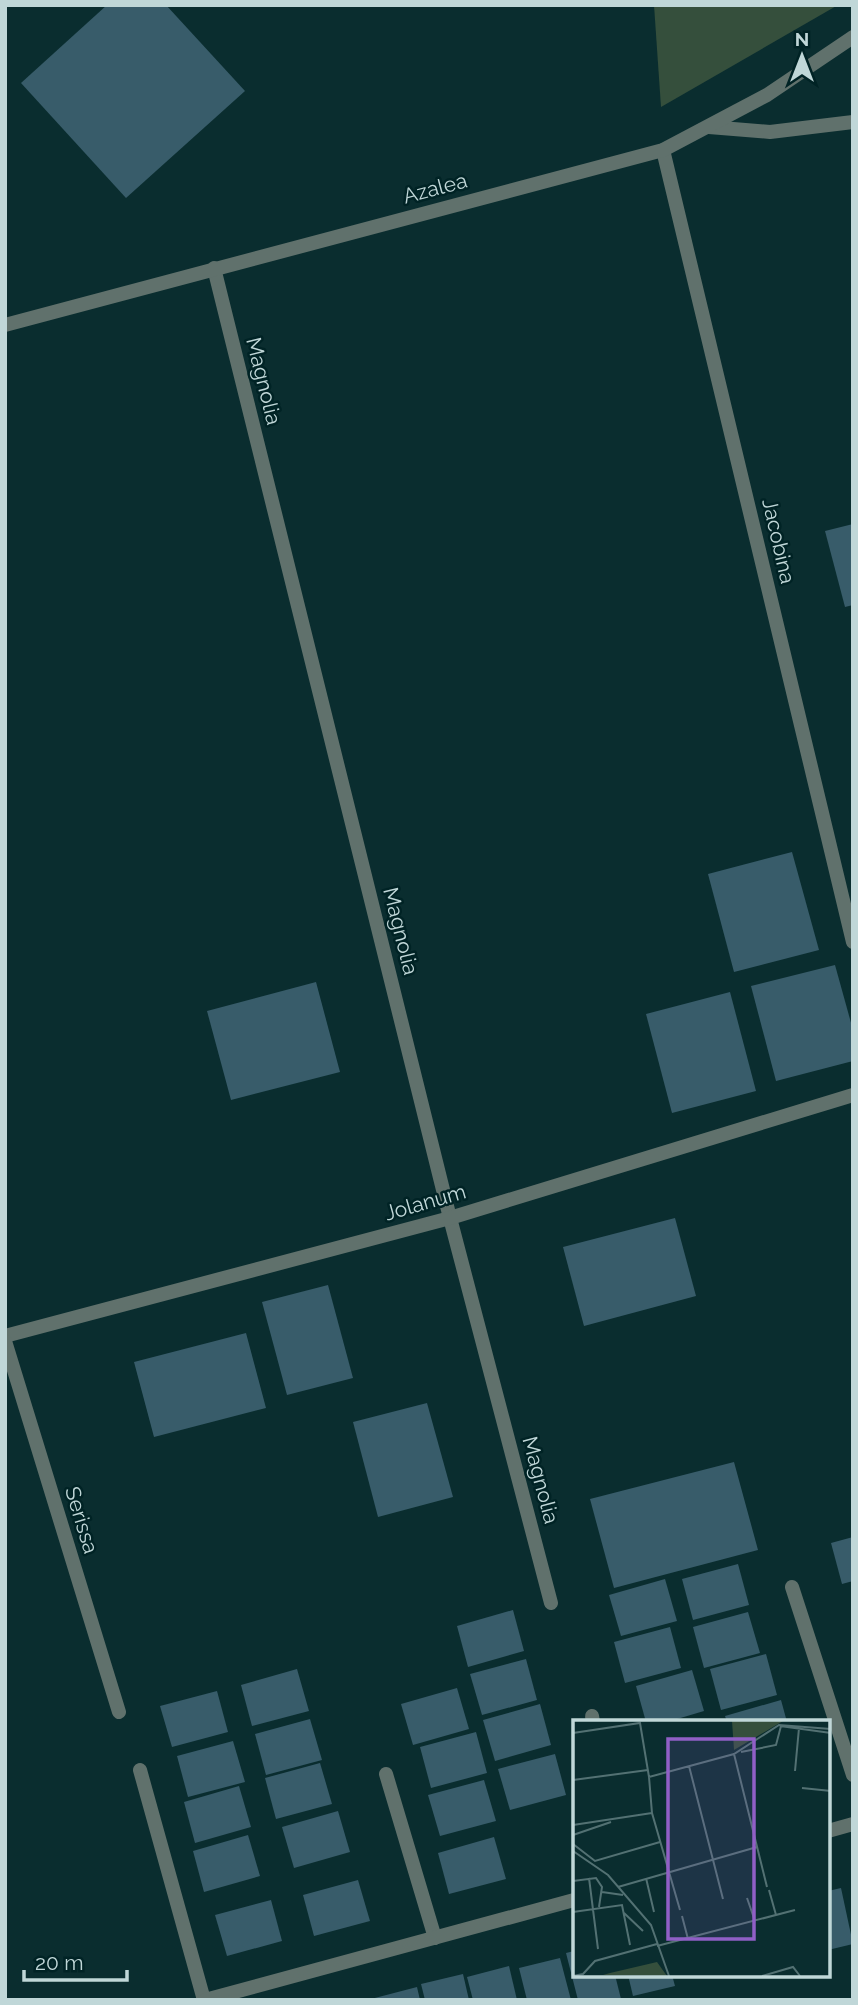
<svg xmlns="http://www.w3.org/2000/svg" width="858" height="2005" font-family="Raleway,sans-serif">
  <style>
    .green { fill: #354f3c }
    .building { fill: #385c6a }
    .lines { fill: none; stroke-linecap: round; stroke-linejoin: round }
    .lane { stroke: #60716c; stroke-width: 14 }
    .labels { text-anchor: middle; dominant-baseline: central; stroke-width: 5; stroke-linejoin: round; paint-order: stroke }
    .street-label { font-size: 21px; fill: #c0d7d8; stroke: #002325 }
    .inset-road { fill: none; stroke: #537173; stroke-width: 2 }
    .view { fill: #905fc6; fill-opacity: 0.15; stroke: #905fc6; stroke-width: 3.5 }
    .inset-edge { fill: none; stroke: #c0d7d8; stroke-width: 3.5 }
  </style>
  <rect width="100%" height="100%" fill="#0a2d2f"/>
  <path class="green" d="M654,5H838L661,107Z"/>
  <g class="building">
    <path d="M107,5H166L245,91L126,198L21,83Z"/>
    <path d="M853,524V605L845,607L825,531Z"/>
    <path d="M792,852L819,950L734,972L708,874Z"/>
    <path d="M835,965L853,1030V1061L776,1081L751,986Z"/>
    <path d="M316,982L340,1072L231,1100L207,1011Z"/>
    <path d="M730,992L756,1091L672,1113L646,1014Z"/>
    <path d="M675,1218L696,1296L584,1326L563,1247Z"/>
    <path d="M328,1285L353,1378L287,1395L262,1302Z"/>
    <path d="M246,1333L266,1408L154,1437L134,1362Z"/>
    <path d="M427,1403L453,1497L378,1517L353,1422Z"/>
    <path d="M734,1462L758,1550L614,1588L590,1499Z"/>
    <path d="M853,1537V1581L842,1584L831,1543Z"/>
    <path d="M738,1564L749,1605L693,1620L682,1579Z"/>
    <path d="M665,1579L677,1621L621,1636L609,1595Z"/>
    <path d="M513,1610L524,1651L468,1667L457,1626Z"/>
    <path d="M748,1612L760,1653L704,1668L693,1627Z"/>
    <path d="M670,1627L681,1668L625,1683L614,1642Z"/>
    <path d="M766,1654L777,1695L721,1710L710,1669Z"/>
    <path d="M526,1659L537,1700L482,1715L470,1674Z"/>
    <path d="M297,1669L309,1711L252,1726L241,1685Z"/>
    <path d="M692,1670L704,1711L667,1722H646L636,1686Z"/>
    <path d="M457,1688L469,1729L413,1745L401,1704Z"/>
    <path d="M217,1691L228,1732L172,1747L160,1706Z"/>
    <path d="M781,1700L787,1722H727L725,1716Z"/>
    <path d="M540,1704L551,1745L495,1761L483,1720Z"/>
    <path d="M310,1719L322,1760L266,1775L255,1734Z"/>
    <path d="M476,1732L487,1773L431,1788L420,1747Z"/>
    <path d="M233,1741L245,1782L188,1797L177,1756Z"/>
    <path d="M555,1754L566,1795L510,1810L498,1769Z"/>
    <path d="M320,1763L332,1804L276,1819L265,1778Z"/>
    <path d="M484,1780L496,1821L440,1836L428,1795Z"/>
    <path d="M239,1786L251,1827L195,1843L184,1802Z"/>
    <path d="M338,1811L350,1852L294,1868L282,1827Z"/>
    <path d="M248,1835L260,1876L204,1892L193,1851Z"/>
    <path d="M494,1837L506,1879L449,1894L438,1853Z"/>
    <path d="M358,1880L370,1921L314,1936L303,1895Z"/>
    <path d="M841,1888L853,1944L828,1950V1891Z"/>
    <path d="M271,1900L282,1941L227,1956L215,1915Z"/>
    <path d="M574,1951V1975H615L621,1999L578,2000L566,1953Z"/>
    <path d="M560,1958L571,2000H527L519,1968Z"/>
    <path d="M509,1966L517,2000H473L467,1977Z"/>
    <path d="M463,1974L469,2000H425L421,1984Z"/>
    <path d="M628,1975H672L675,1986L633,1996Z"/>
    <path d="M417,1987L420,2000H371V1999Z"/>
  </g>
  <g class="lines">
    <g class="lane">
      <path d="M709,127L770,132L853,122"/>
      <path d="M663,150L853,942"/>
      <path d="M214,268L450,1218L551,1603"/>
      <path d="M5,325L663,150L767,95L853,37"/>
      <path d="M5,1336L450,1218L853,1095"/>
      <path d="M5,1341L119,1712"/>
      <path d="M792,1587L853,1775"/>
      <path d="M592,1716L593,1722"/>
      <path d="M140,1770L204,2000"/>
      <path d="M386,1774L435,1938"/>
      <path d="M828,1831L853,1824"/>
      <path d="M205,2000L574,1900"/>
    </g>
  </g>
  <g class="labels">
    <g class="street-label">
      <text transform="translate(435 188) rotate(-15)">Azalea</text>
      <text transform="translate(264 381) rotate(76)">Magnolia</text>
      <text transform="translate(779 541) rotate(77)">Jacobina</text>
      <text transform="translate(401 931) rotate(76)">Magnolia</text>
      <text transform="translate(425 1202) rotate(-16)">Jolanum</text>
      <text transform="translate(541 1480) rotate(75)">Magnolia</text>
      <text transform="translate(82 1520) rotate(73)">Serissa</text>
    </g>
  </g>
  <g transform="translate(573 1720)">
    <rect width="257" height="257" fill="#0a2d2f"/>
    <path d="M159,1H210L161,30ZM84,242L94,256L30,255L37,253Z" fill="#354f3c"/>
    <path class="inset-road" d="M207,6L258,13M0,13L67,3L76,57L161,34L206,5L258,9M168,32L203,25L208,6M161,34L194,167M116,46L150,179M222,51L226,8M76,57L79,93L107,190M0,60L75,50M229,68L258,71M0,105L79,93M0,115L38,102M0,124L22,141L87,122M0,131L35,155L78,205L96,256M16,158L25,229M73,158L81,192M0,161L23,158L29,167L26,187M45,167L184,127M196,170L203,195M29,172L50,175M174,178L182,201M0,192L49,185L57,225M51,193L70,211M109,196L115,219M84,226L222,190M0,256L10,254L22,241L84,224M189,256L220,247L227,256"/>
    <path class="view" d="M95,19H181V219H95Z"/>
    <rect width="257" height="257" class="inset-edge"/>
  </g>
  <rect width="858" height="2005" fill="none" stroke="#c0d7d8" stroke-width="14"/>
  <g transform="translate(802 56)" stroke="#002325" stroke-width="5" paint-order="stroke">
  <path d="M0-5L12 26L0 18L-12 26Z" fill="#c0d7d8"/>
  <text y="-10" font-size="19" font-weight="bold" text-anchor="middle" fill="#c0d7d8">N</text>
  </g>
  <path d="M24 1970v10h103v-10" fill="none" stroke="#c0d7d8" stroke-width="3.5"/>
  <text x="35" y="1970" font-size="21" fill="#c0d7d8" stroke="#002325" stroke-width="5" paint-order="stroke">20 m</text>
</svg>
